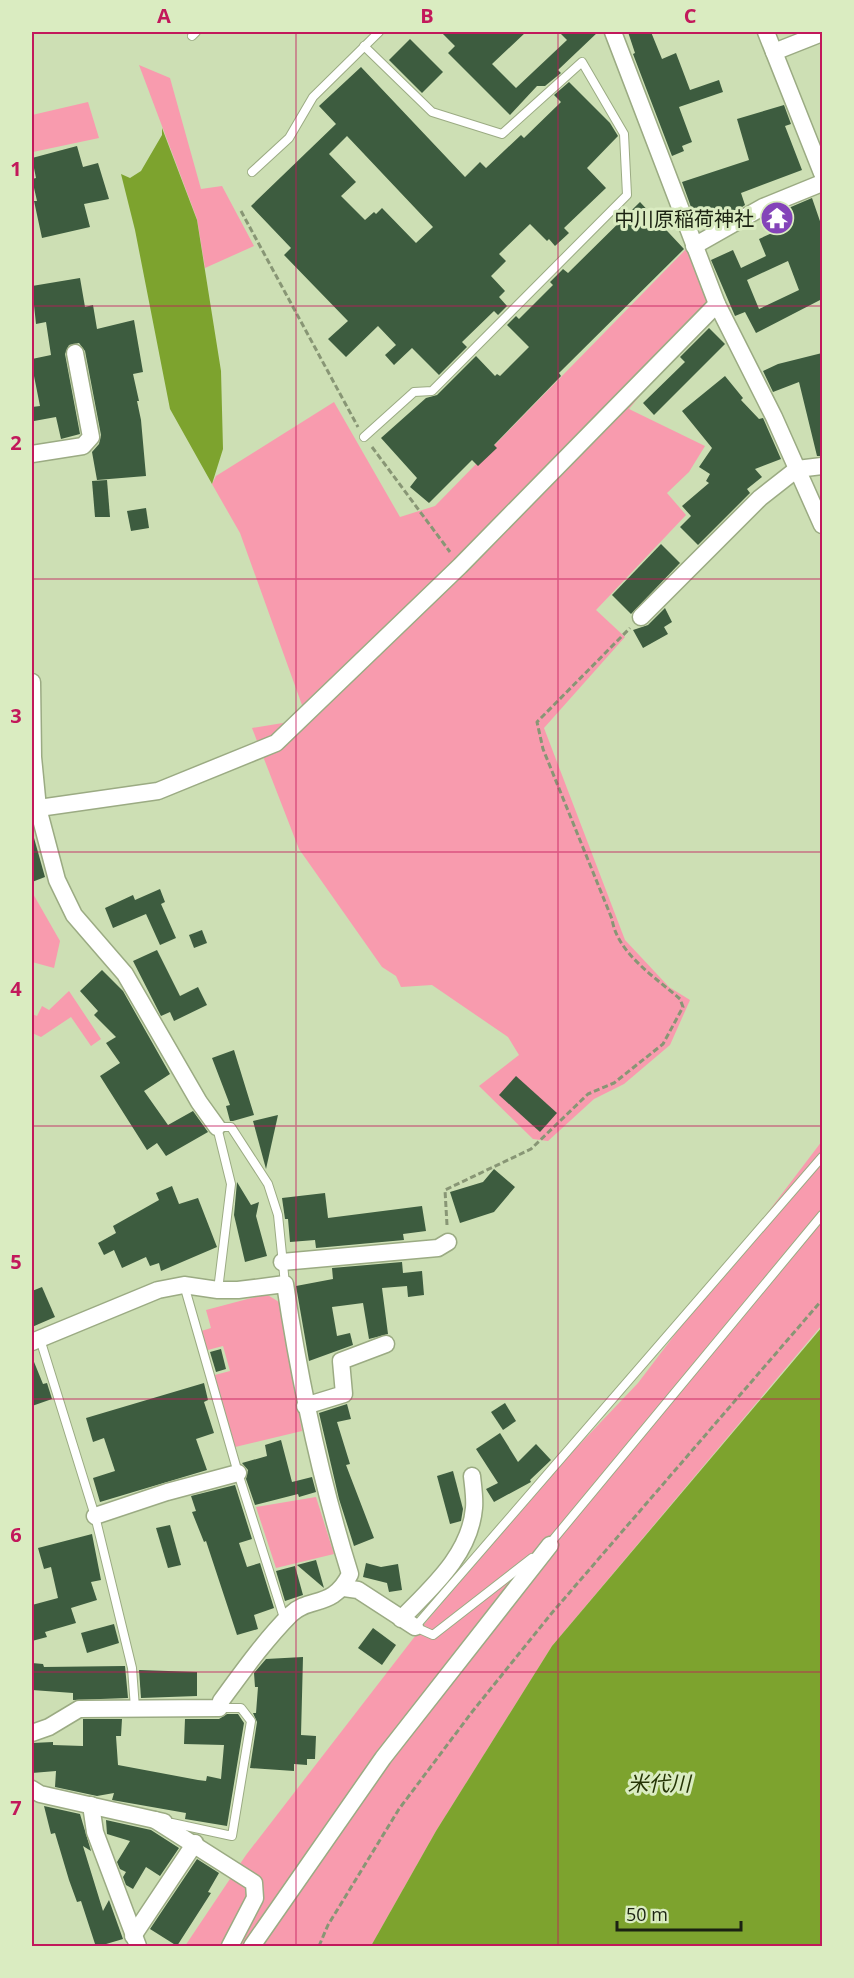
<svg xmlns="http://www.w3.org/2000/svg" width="854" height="1978" font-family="'Open Sans','Noto Sans JP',sans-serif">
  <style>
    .green { fill: #f89bae }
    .water { fill: #7da32e }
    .building { fill: #3d5c3f; fill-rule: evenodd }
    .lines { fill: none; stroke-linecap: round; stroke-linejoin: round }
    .lane-casing { stroke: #9bab83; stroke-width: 10 }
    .street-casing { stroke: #9bab83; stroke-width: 19 }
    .path { stroke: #889675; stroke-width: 3; stroke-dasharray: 6 3; stroke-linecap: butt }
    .lane { stroke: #fff; stroke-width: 8 }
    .street { stroke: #fff; stroke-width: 16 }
    .grid { fill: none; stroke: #c2185b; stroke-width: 1.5; stroke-opacity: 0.55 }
    .labels { text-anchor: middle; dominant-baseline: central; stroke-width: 6; stroke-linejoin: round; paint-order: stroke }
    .poi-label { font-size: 20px; fill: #1b2212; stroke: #daecc1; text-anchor: end }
    .water-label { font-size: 21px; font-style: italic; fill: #263506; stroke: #daecc1 }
    .neatline { fill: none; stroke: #c2185b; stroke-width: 2 }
    .grid-label { font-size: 20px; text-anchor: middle; font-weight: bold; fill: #c2185b }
  </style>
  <rect width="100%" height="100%" fill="#cddfb4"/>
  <g class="green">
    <path d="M139,65L170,78L201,189L222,186L254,246L205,268L197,219Z"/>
    <path d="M88,102L99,138L33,152L32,115Z"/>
    <path d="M690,245L711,309L629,409L705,446L689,472L667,493L686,515L596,610L625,637L544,728L625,940L669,987L690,1000L670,1045L624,1084L594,1099L548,1141L533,1139L479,1086L519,1055L508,1037L432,985L401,987L396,976L382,967L299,849L252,728L307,719L240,533L212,484L216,476L334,402L400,517L435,506Z"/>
    <path d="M32,892L60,941L54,968L32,962Z"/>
    <path d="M69,991L101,1039L91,1046L71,1017L41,1037L32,1033V1014L37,1016L42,1006L49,1010Z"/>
    <path d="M822,1141V1325L552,1646L436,1831L371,1946H185L246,1855L426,1622L560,1465L638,1383Z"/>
    <path d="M266,1294L279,1302L302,1431L231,1448L211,1376L230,1371L223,1346L204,1351L198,1332L211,1328L206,1310Z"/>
    <path d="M316,1497L334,1554L276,1568L256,1507Z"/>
  </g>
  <g class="water">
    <path d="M162,128L197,220L221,371L223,449L212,484L170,409L135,230L121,174L130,178L141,171L162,135Z"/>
    <path d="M822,1327V1946H371L436,1831L552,1646Z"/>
  </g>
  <g class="building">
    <path d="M441,32H526L492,64L516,88L567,40L559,32H598L558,70L561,73L545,86H537L510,115L448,53L455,46Z"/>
    <path d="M628,32H651L662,59L676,53L690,90L719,80L723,92L679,107L692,142L682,146L684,151L672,156L633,54L635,53Z"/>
    <path d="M410,39L443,72L422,93L389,60Z"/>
    <path d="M361,67L465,177L480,162L486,168L521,135L524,138L561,102L554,95L569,82L610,123L618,136L587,168L606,188L564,228L569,233L555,246L549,239L547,241L530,224L499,254L506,261L491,276L505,291L499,297L507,306L498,315L494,311L462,342L467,347L439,375L412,348L394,365L385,355L396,345L378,326L346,357L328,339L348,321L284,255L291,248L251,206L336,124L319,106ZM347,136L433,227L416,243L382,208L376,214L374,212L365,220L341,196L356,182L329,154Z"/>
    <path d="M784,105L791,124L785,126L802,170L741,193L745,205L739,209L696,221L682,182L749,160L737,119Z"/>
    <path d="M77,146L83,167L98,163L109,199L84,204L90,227L42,238L34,201H37L32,179L36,178L32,158Z"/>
    <path d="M812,198L822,227V299L756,333L745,312L735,316L711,260L733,250L741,268L766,256L759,239L772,233L765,218ZM788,261L799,290L759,309L747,280Z"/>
    <path d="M640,202L684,249L559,373L561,376L494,445L497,448L478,466L472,460L429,503L410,487L417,478L381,438L426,398L437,395L476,356L495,376L497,374L500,376L529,347L507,325L516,316L519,319L553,285L550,282L563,269L568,273Z"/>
    <path d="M80,278L85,307L93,305L97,329L134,320L143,372L133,374L139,401H137L141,420L146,476L97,480L92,452L99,444L101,435L85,351L79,343L69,345L65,354L80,434L61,439L56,417L34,421L32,407L40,406L34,376L32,377V359L51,355L46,322L36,324L32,286Z"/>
    <path d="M709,328L725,344L654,415L643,403L685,362L680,357Z"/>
    <path d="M822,353V456H817L799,382L773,392L763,371L778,364Z"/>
    <path d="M725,376L743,398L741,400L759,419L763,418L781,459L755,469L762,477L747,489L750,493L698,545L680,527L691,516L682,506L709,483L706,481L710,474L699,467L712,448L682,411Z"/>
    <path d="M107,480L110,517H95L92,481Z"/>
    <path d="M146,508L149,528L131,531L127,511Z"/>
    <path d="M661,544L680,563L631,614L612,595Z"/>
    <path d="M665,608L672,622L664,627L668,634L643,648L633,630L648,625Z"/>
    <path d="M32,838H34L45,877L32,882Z"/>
    <path d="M160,889L165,902L161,904L176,938L160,945L146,914L113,928L105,908L133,895L135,900Z"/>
    <path d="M202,930L207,943L194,948L189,935Z"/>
    <path d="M157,950L180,996L198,987L207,1005L174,1021L170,1012L161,1016L133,961Z"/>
    <path d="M102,970L123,991L170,1074L144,1091L168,1125L193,1111L208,1132L166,1156L157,1143L147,1150L100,1076L120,1063L106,1043L116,1037L94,1015L98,1011L80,991Z"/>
    <path d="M234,1050L254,1115L233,1121H230L226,1106L230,1105L212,1058Z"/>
    <path d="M516,1076L557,1113L540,1132L499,1095Z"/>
    <path d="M278,1115L266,1169L253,1121Z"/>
    <path d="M494,1169L515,1187L494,1212L460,1223L450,1192L483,1182Z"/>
    <path d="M237,1182L251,1205L259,1202L256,1216L267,1256L245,1262L234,1215Z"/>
    <path d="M172,1186L179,1204L198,1198L217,1247L161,1271L159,1263L150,1266L146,1257L122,1268L114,1250L104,1255L98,1243L116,1233L113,1226L159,1200L156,1193Z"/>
    <path d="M325,1193L328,1218L422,1206L426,1231L403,1234L404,1240L316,1248L315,1240L290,1242L288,1219H285L282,1198Z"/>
    <path d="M402,1262L403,1273L422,1271L424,1295L408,1297L407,1286L382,1288L388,1334L369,1339L363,1303L332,1307L337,1336L350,1333L353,1345L309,1361L296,1286L333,1279L332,1268Z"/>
    <path d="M42,1287L55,1317L32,1327V1291Z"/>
    <path d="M221,1349L226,1369L216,1372L210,1352Z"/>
    <path d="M32,1357L43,1384L47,1383L52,1399L32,1406Z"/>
    <path d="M204,1383L208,1400L204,1402L214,1433L196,1439L207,1470L100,1502L93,1478L115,1471L104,1438L93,1442L86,1418Z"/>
    <path d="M505,1403L516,1421L503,1430L491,1412Z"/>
    <path d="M347,1404L351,1419L337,1422L350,1464L346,1465L374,1538L354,1546L339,1499L319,1413Z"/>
    <path d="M500,1433L518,1462L536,1444L551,1460L530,1480L531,1482L494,1502L486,1489L498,1483L476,1449Z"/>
    <path d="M281,1440L292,1482L312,1477L316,1492L299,1497L298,1494L255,1505L246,1479L248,1470L242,1463L267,1456L265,1445Z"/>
    <path d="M453,1471L463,1509L461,1521L450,1524L437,1476Z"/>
    <path d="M235,1485L252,1539L239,1543L247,1567L260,1563L274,1608L254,1615L258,1629L237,1635L206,1541L204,1542L192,1512L196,1511L191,1496Z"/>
    <path d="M170,1525L181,1565L168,1568L156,1528Z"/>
    <path d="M92,1534L101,1580L91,1582L97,1600L71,1608L76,1623L45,1632L47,1637L32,1641V1605L58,1598L51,1567L44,1569L38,1548Z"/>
    <path d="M316,1560L324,1588L297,1565Z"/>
    <path d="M366,1563L381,1567L398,1564L402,1590L389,1592L387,1583L363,1577Z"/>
    <path d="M295,1566L303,1595L285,1601L276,1571Z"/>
    <path d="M114,1624L119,1643L87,1653L81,1633Z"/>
    <path d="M373,1628L396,1645L382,1665L358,1648Z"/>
    <path d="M303,1657L301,1735L316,1736L315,1759H307V1765L294,1764V1771L250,1768L257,1722L253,1713H256L258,1687H255L254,1673L266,1659Z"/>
    <path d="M32,1663L43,1664L44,1667L125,1666L128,1698L73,1700V1693L32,1690Z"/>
    <path d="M139,1670L197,1672V1696L141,1698Z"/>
    <path d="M227,1714H238L244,1723L227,1826L185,1819L186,1813L112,1800L114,1793L97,1796L55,1787L56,1771L32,1773V1743L53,1742V1745L83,1746V1719H122L121,1736H116L118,1765L198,1780L206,1781L207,1776L221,1779L224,1745L184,1744L185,1719H219Z"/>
    <path d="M44,1806L80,1814L91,1851L83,1846L103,1911L109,1900L123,1939L96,1947L81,1901L77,1902L69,1880L55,1833L51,1834Z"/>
    <path d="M106,1820L151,1830L179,1848L160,1876L146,1867L133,1889L126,1885L123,1877L126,1872L120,1869L117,1862L130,1841L107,1834Z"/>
    <path d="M197,1859L219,1873L208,1892L211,1893L177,1946L150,1929Z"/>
  </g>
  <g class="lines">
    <g class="lane-casing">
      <g id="lane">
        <path d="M192,36L196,32"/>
        <path d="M252,172L289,138L313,97L379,32"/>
        <path d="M364,437L414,392L432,391L627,195L624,134L582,62L502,134L432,112L364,46"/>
        <path d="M184,1285L238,1473L285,1621"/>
        <path d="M218,1290L231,1184L217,1127H231L268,1184L278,1215L285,1284"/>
        <path d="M40,1339L95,1516L132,1668L135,1708"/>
        <path d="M547,1547L822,1215"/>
        <path d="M532,1558L433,1635L415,1627L822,1157"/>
        <path d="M172,1823L232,1836L251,1721L241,1708H219"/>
      </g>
    </g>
    <g class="street-casing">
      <g id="street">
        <path d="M613,32L717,304L774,417L822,525"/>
        <path d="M766,32L822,173"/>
        <path d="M774,52L822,33"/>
        <path d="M694,246L763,207L822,183"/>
        <path d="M32,454L83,446L91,437L75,353"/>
        <path d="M641,617L760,498L797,469L822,466"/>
        <path d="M32,682L33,757L38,808L57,880L74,915L125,974L199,1102L217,1127"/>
        <path d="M32,809L158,791L276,743L460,566L717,304"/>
        <path d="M282,1262L438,1248L448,1242"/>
        <path d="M32,1342L158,1290L184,1285L218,1290H238L285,1284C300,1383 320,1478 350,1574C333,1609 310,1596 291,1614C265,1640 243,1671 221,1701L219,1708L79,1709L49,1727L32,1733"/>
        <path d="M305,1406L344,1394L341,1361L386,1344"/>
        <path d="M95,1516L167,1492L238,1473"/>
        <path d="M344,1588L358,1590L415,1627"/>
        <path d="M401,1619C431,1588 470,1555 474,1508C475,1498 473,1486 472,1476"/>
        <path d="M32,1789L40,1794L164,1822"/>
        <path d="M91,1805L95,1832L138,1946"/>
        <path d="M155,1820L254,1883L255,1898L230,1946"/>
        <path d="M133,1936L195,1843"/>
        <path d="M252,1946L383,1758L550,1545"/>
      </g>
    </g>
    <g class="path">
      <path d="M241,211L358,427"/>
      <path d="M372,447L450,552"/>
      <path d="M447,1225L445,1190L531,1149L588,1094L614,1083L663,1044L683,1007L680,999C655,977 617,953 612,919L543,749L537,722L630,628"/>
      <path d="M319,1946L328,1925L399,1809L472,1712L551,1614L822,1300"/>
    </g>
    <use href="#lane" class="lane"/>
    <use href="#street" class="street"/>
  </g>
  <path class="grid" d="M296,32V1946M558,32V1946M32,306H822M32,579H822M32,852H822M32,1126H822M32,1399H822M32,1672H822"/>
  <defs>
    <g id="temple-disc" transform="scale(1.725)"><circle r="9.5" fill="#8444b9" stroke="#daecc1"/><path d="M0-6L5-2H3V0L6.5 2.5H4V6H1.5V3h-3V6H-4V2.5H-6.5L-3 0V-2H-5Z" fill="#fff"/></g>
  </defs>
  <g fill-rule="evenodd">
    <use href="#temple-disc" x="777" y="218"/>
  </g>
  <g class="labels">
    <g class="poi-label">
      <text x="754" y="218">中川原稲荷神社</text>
    </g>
    <g class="water-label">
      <text x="659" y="1783">米代川</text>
    </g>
  </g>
  <rect width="854" height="1978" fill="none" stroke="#daecc1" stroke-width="66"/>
  <path d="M617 1921v9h124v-9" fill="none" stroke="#1b2212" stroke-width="3"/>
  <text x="626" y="1921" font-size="18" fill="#1b2212" stroke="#daecc1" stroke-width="4.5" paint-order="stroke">50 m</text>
  <rect x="33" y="33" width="788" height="1912" class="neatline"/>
  <g class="grid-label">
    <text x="164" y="23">A</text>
    <text x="427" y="23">B</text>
    <text x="690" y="23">C</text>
    <text x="16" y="176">1</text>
    <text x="16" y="450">2</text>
    <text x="16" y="723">3</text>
    <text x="16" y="996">4</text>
    <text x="16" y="1269">5</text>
    <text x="16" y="1542">6</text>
    <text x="16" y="1815">7</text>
  </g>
</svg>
